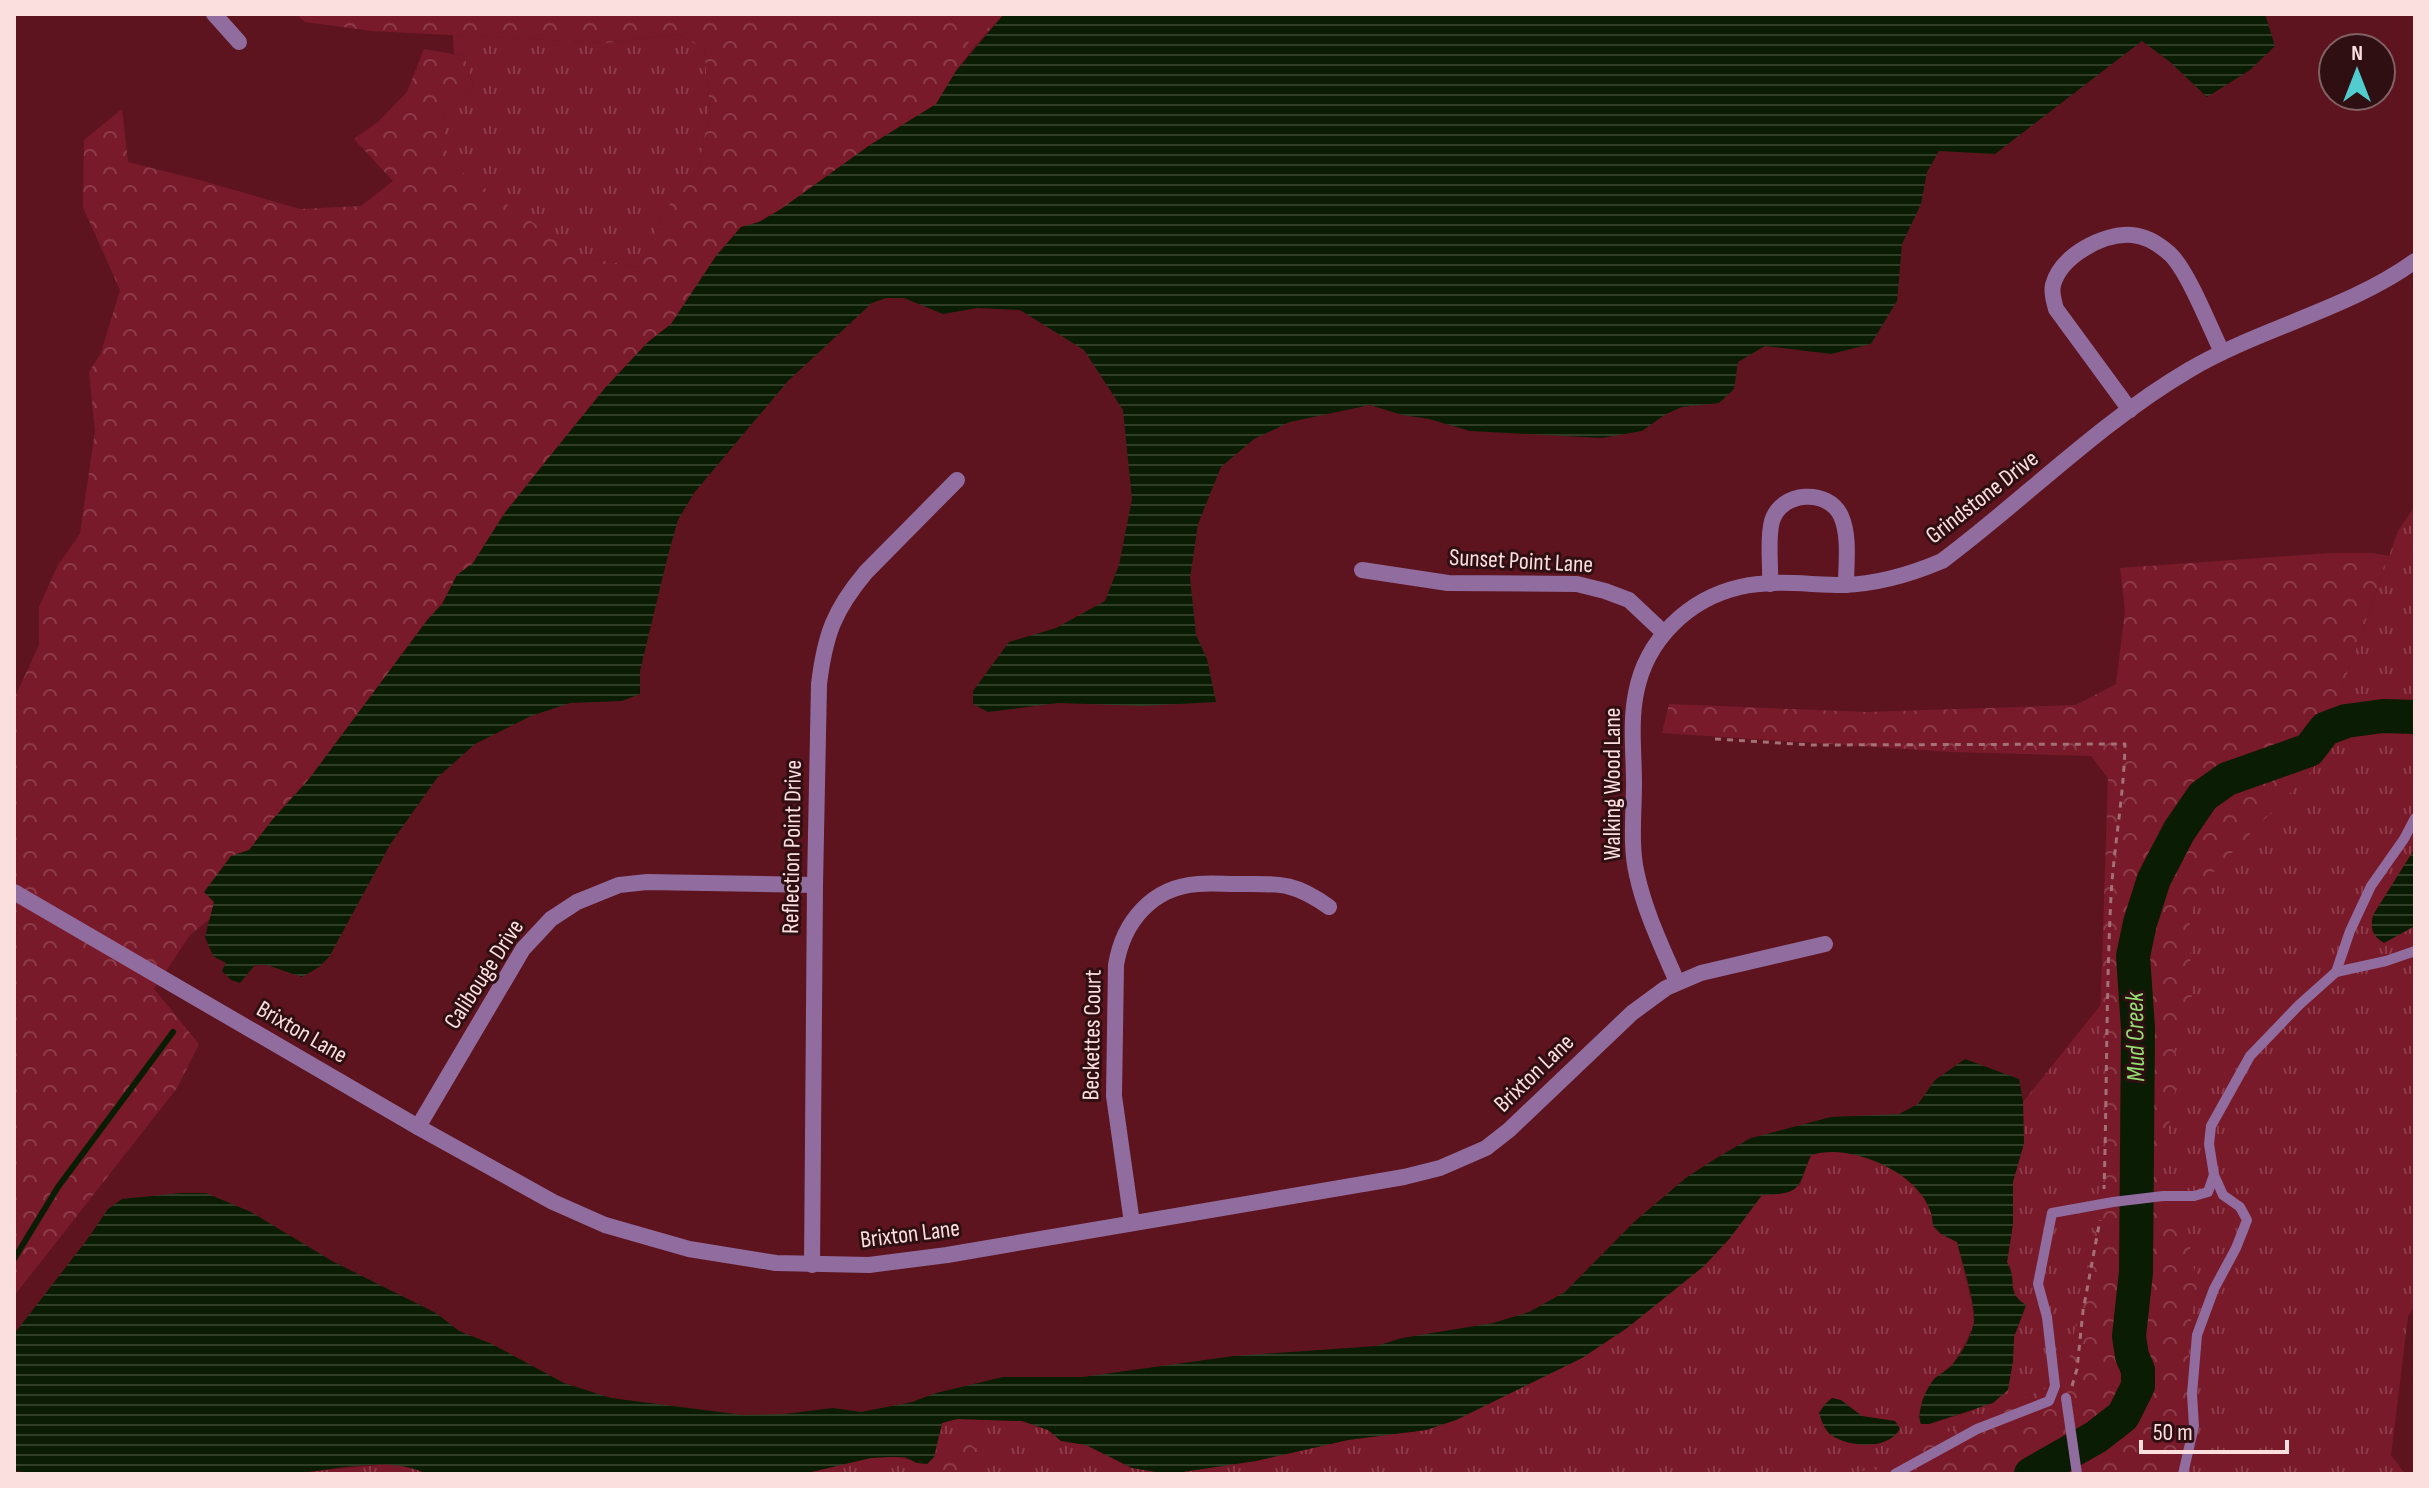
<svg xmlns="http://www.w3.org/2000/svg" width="2429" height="1488" font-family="'Sofia Sans Condensed',sans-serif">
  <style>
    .grass { fill: url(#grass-tufts) }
    .forest { fill: url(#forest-crowns) }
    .water { fill: url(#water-rules) }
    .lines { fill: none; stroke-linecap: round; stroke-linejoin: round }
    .stream { stroke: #0a1c03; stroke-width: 6 }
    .river { stroke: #0a1c03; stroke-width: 34 }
    .path { stroke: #a46f75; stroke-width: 3; stroke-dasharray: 6 6; stroke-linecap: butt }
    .lane { stroke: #916d9f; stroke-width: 10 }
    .street { stroke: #916d9f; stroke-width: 16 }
    .labels { text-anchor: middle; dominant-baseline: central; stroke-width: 6; stroke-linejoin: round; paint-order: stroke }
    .street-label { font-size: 24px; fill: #fbdfdf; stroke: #2f0f12 }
    .water-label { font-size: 26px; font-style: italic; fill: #94df73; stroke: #2f0f12 }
  </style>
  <defs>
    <pattern id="grass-tufts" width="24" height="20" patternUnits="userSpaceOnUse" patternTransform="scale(2)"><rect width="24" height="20" fill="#791a2a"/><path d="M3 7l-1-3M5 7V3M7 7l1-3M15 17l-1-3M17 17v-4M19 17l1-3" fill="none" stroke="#8d3b48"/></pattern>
    <pattern id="forest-crowns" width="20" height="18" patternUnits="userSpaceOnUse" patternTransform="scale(2)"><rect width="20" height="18" fill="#791a2a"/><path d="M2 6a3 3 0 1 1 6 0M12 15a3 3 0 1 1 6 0" fill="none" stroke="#8d3b48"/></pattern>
    <pattern id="water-rules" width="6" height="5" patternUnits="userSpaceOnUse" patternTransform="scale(2)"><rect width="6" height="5" fill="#0a1c03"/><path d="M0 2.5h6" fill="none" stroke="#2f3d27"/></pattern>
  </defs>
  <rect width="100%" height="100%" fill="#5d141f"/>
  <g class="grass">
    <path d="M947,14H1004L973,48Z"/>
    <path d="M678,34L704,49L710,109L697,175L666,208L639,267L581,257L447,162L442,117L474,86L464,56L454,54L453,35L606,43Z"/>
    <path d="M2415,506V1305L2408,1317L2391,1455L2405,1474H803C837,1466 883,1447 917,1463L940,1434L942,1423L957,1419L1022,1421L1048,1430L1061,1441L1086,1445L1132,1468L1169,1474L1256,1461L1348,1440L1426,1430L1456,1420L1582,1358L1627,1328L1704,1266L1730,1238L1762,1195H1773L1800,1185L1811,1155C1842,1145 1891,1161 1914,1185C1926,1198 1934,1218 1941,1234L1957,1242L1972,1304L1974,1323L1965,1344L1952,1365L1933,1380L1918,1416L1921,1424H1929L1975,1410L2013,1361L2014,1337L2026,1306L2018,1300L2012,1290L2013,1279L2007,1262L2013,1224V1181L2024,1143L2023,1102L2179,907L2313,769L2398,531Z"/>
    <path d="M389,1464L415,1468L427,1474H287Z"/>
  </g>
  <g class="forest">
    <path d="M296,14H947L973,48L956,71L937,104L870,145L781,209L759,222L741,227L716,256L671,324L648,342L605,388L538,471L504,514L473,563L457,575L442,604L428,619L309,779L273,819L249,850L231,857L214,902L211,918L190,935L154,989L199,1044L177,1088L14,1296V699L39,645V607L58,565L80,534L95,431L89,372L101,353L120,290L83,207L84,140L122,109L128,162L203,181L300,209L361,206L393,181L354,139L378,122L407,92L424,49L464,56L474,86L442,117L448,162L581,257L639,267L666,208L697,175L710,109L704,49L678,34L606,43L372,31L305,22Z"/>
    <path d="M2330,553H2373L2389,556L2313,769L2198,888L2189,928L2192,994L2189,1013L2171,1032L2178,1065V1075L2160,1173L2188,1229L2192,1262L2198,1282L2189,1332L2188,1423L2179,1474H1851L1873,1468L1975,1419L2065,1380L2094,1230L2100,1179L2098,1086L2108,778L2091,756L1952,752L1662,733L1669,704L1867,712L2076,705L2116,684L2125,611L2120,568Z"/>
    <path d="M940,1434L965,1440L980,1452L983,1474H917V1463L927,1464L934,1457Z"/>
  </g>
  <g class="water">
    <path d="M1004,14H2265L2275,46L2250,70L2207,97L2170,62L2142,41L1995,154L1939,151L1927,172L1921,204L1902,244L1897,301L1871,344L1831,354L1765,346L1738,362L1734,389L1719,403L1682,407L1666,414L1642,431L1602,438L1470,431L1429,419L1402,415L1370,405L1290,422L1254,439L1221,467L1198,524L1190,578L1196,635L1207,659L1216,702L1142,706L1058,703L988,712L973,704V691L1009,642L1056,628L1105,601L1119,565L1132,499L1123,410L1084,350L1020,310L977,308L943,314L904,298H886L872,303L788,381L694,493L678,520L667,559L640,671V694L622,701L570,703L531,716L475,744L437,778L391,843L329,957L319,967L302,977L267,965H255L240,983L231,980L222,971L226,963L213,956L205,937L214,902L204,892L231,856L249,850L273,819L309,779L428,619L442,604L457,575L473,563L504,514L538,471L605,388L648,342L671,324L716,256L741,227L759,222L781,209L870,145L936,104L956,71Z"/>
    <path d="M2415,848V926L2384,943C2372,936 2370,928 2373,915Z"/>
    <path d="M1965,1059L2019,1079L2023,1102L2024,1143L2013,1182V1224L2007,1262C2018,1280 2005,1292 2026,1305L2014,1337L2013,1361L2008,1390L1993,1403L1929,1424H1921C1916,1411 1926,1388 1935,1378C1940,1374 1946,1371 1950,1367C1960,1357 1972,1336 1974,1322C1976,1304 1962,1262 1957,1242L1941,1234L1933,1226C1933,1177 1852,1141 1811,1155C1797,1188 1803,1194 1762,1195L1730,1238L1704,1266L1627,1328L1582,1358L1456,1420L1426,1430L1348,1440L1256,1461L1169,1474L1132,1468L1086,1445L1061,1441L1048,1430L1022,1421L957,1419L942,1423L934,1457L927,1464L917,1463L905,1457H892L871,1458L803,1474H427C385,1453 327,1473 282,1474C202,1475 122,1474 43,1474L14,1471V1334L86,1241L108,1209L122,1199L181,1193H206L251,1212L332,1261L436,1313L459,1331L492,1344L564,1383L611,1398L743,1415L785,1414L833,1408L861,1412L912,1402L936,1393L1003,1377H1082L1234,1356L1376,1346L1402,1338L1493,1323L1529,1312L1565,1292L1634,1222L1687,1177L1718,1157L1751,1138L1831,1117L1899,1114L1918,1104L1935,1080Z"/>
    <path d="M1832,1398L1841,1400L1862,1416L1895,1421L1900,1429C1888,1450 1850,1448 1831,1435C1824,1429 1822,1422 1819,1413L1825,1404Z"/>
  </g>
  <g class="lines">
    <path class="stream" d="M14,1259L58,1187L173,1032"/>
    <path class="river" d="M2031,1474L2096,1437L2123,1416L2138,1386V1370L2132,1356L2129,1336L2136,1272L2138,1028L2133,956L2140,923L2154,879L2179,831L2203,796L2227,779L2309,750L2325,729L2346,721L2383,716L2415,717"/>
    <g class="path">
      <path d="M1715,739L1812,745L2125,744C2124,795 2114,845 2111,896C2106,994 2107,1091 2104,1189"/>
      <path d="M2072,1386L2077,1369L2083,1311L2100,1220"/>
    </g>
    <g class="lane">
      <path d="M2336,972L2386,961L2415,951"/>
      <path d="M2066,1398L2077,1474"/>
      <path d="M1895,1474L1977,1429L2049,1401L2055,1386L2047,1317L2038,1284L2052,1213L2113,1202L2163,1196H2194L2208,1192L2214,1175"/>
      <path d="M2183,1474L2194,1426L2192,1394L2197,1335L2214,1289L2236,1248L2247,1220L2240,1207L2223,1195L2214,1175L2209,1144L2211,1126L2250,1056L2299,1005L2336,972L2350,931L2371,886L2404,839L2415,818"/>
    </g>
    <g class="street">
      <path d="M214,14L239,42"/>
      <path d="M2130,410L2056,309C2054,301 2051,293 2053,285C2061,255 2104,233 2132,235C2146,236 2160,245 2170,254C2188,271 2210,328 2222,352"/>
      <path d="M1362,570L1448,583L1577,584L1605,591L1629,600L1663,632"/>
      <path d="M1770,584C1771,564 1767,540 1772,521C1781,491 1828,488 1841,516C1850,536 1846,564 1846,585"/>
      <path d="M14,892L418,1127L553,1202L605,1225L689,1249L776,1263L869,1265L947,1255L1404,1177L1440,1168L1486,1148L1509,1130L1632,1013L1666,988L1701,973L1825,944"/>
      <path d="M1677,982C1662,947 1645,912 1637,875C1630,846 1634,813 1634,784C1634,754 1630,722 1636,693C1646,640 1688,599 1740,587C1772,579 1809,585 1843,585C1878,584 1909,575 1942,561C2025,499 2099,423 2189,370C2260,328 2349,309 2415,261"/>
      <path d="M418,1127L523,949L551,919L577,902L619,885L647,882L815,885"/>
      <path d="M1132,1223L1114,1096L1116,965C1123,922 1152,887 1198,884C1210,883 1223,884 1235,884C1279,884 1293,881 1329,907"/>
      <path d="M812,1265L815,885L819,684C825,635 834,610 866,572L957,480"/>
    </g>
  </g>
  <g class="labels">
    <g class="street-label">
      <text transform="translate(1982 497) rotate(-38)">Grindstone Drive</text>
      <text transform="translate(1521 561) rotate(3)">Sunset Point Lane</text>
      <text transform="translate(1612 784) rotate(-90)">Walking Wood Lane</text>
      <text transform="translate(792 847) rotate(-89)">Reflection Point Drive</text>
      <text transform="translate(484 974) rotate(-57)">Calibouge Drive</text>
      <text transform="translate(302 1032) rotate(30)">Brixton Lane</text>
      <text transform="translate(1092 1035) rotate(-89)">Beckettes Court</text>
      <text transform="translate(1534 1073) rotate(-44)">Brixton Lane</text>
      <text transform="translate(910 1234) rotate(-7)">Brixton Lane</text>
    </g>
    <g class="water-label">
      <text transform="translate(2136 1037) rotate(-91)">Mud Creek</text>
    </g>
  </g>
  <rect width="2429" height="1488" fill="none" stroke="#fbdfdf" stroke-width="32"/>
  <g transform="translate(2357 72)"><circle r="38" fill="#2f0f12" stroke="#816264" stroke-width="2"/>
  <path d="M0-6L14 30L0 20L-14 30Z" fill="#52cdcf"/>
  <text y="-12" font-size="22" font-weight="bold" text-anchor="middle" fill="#fbdfdf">N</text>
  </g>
  <path d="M2141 1440v12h146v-12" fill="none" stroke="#fbdfdf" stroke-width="4"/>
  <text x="2153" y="1440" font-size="24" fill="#fbdfdf" stroke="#2f0f12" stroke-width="6" paint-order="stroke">50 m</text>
</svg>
